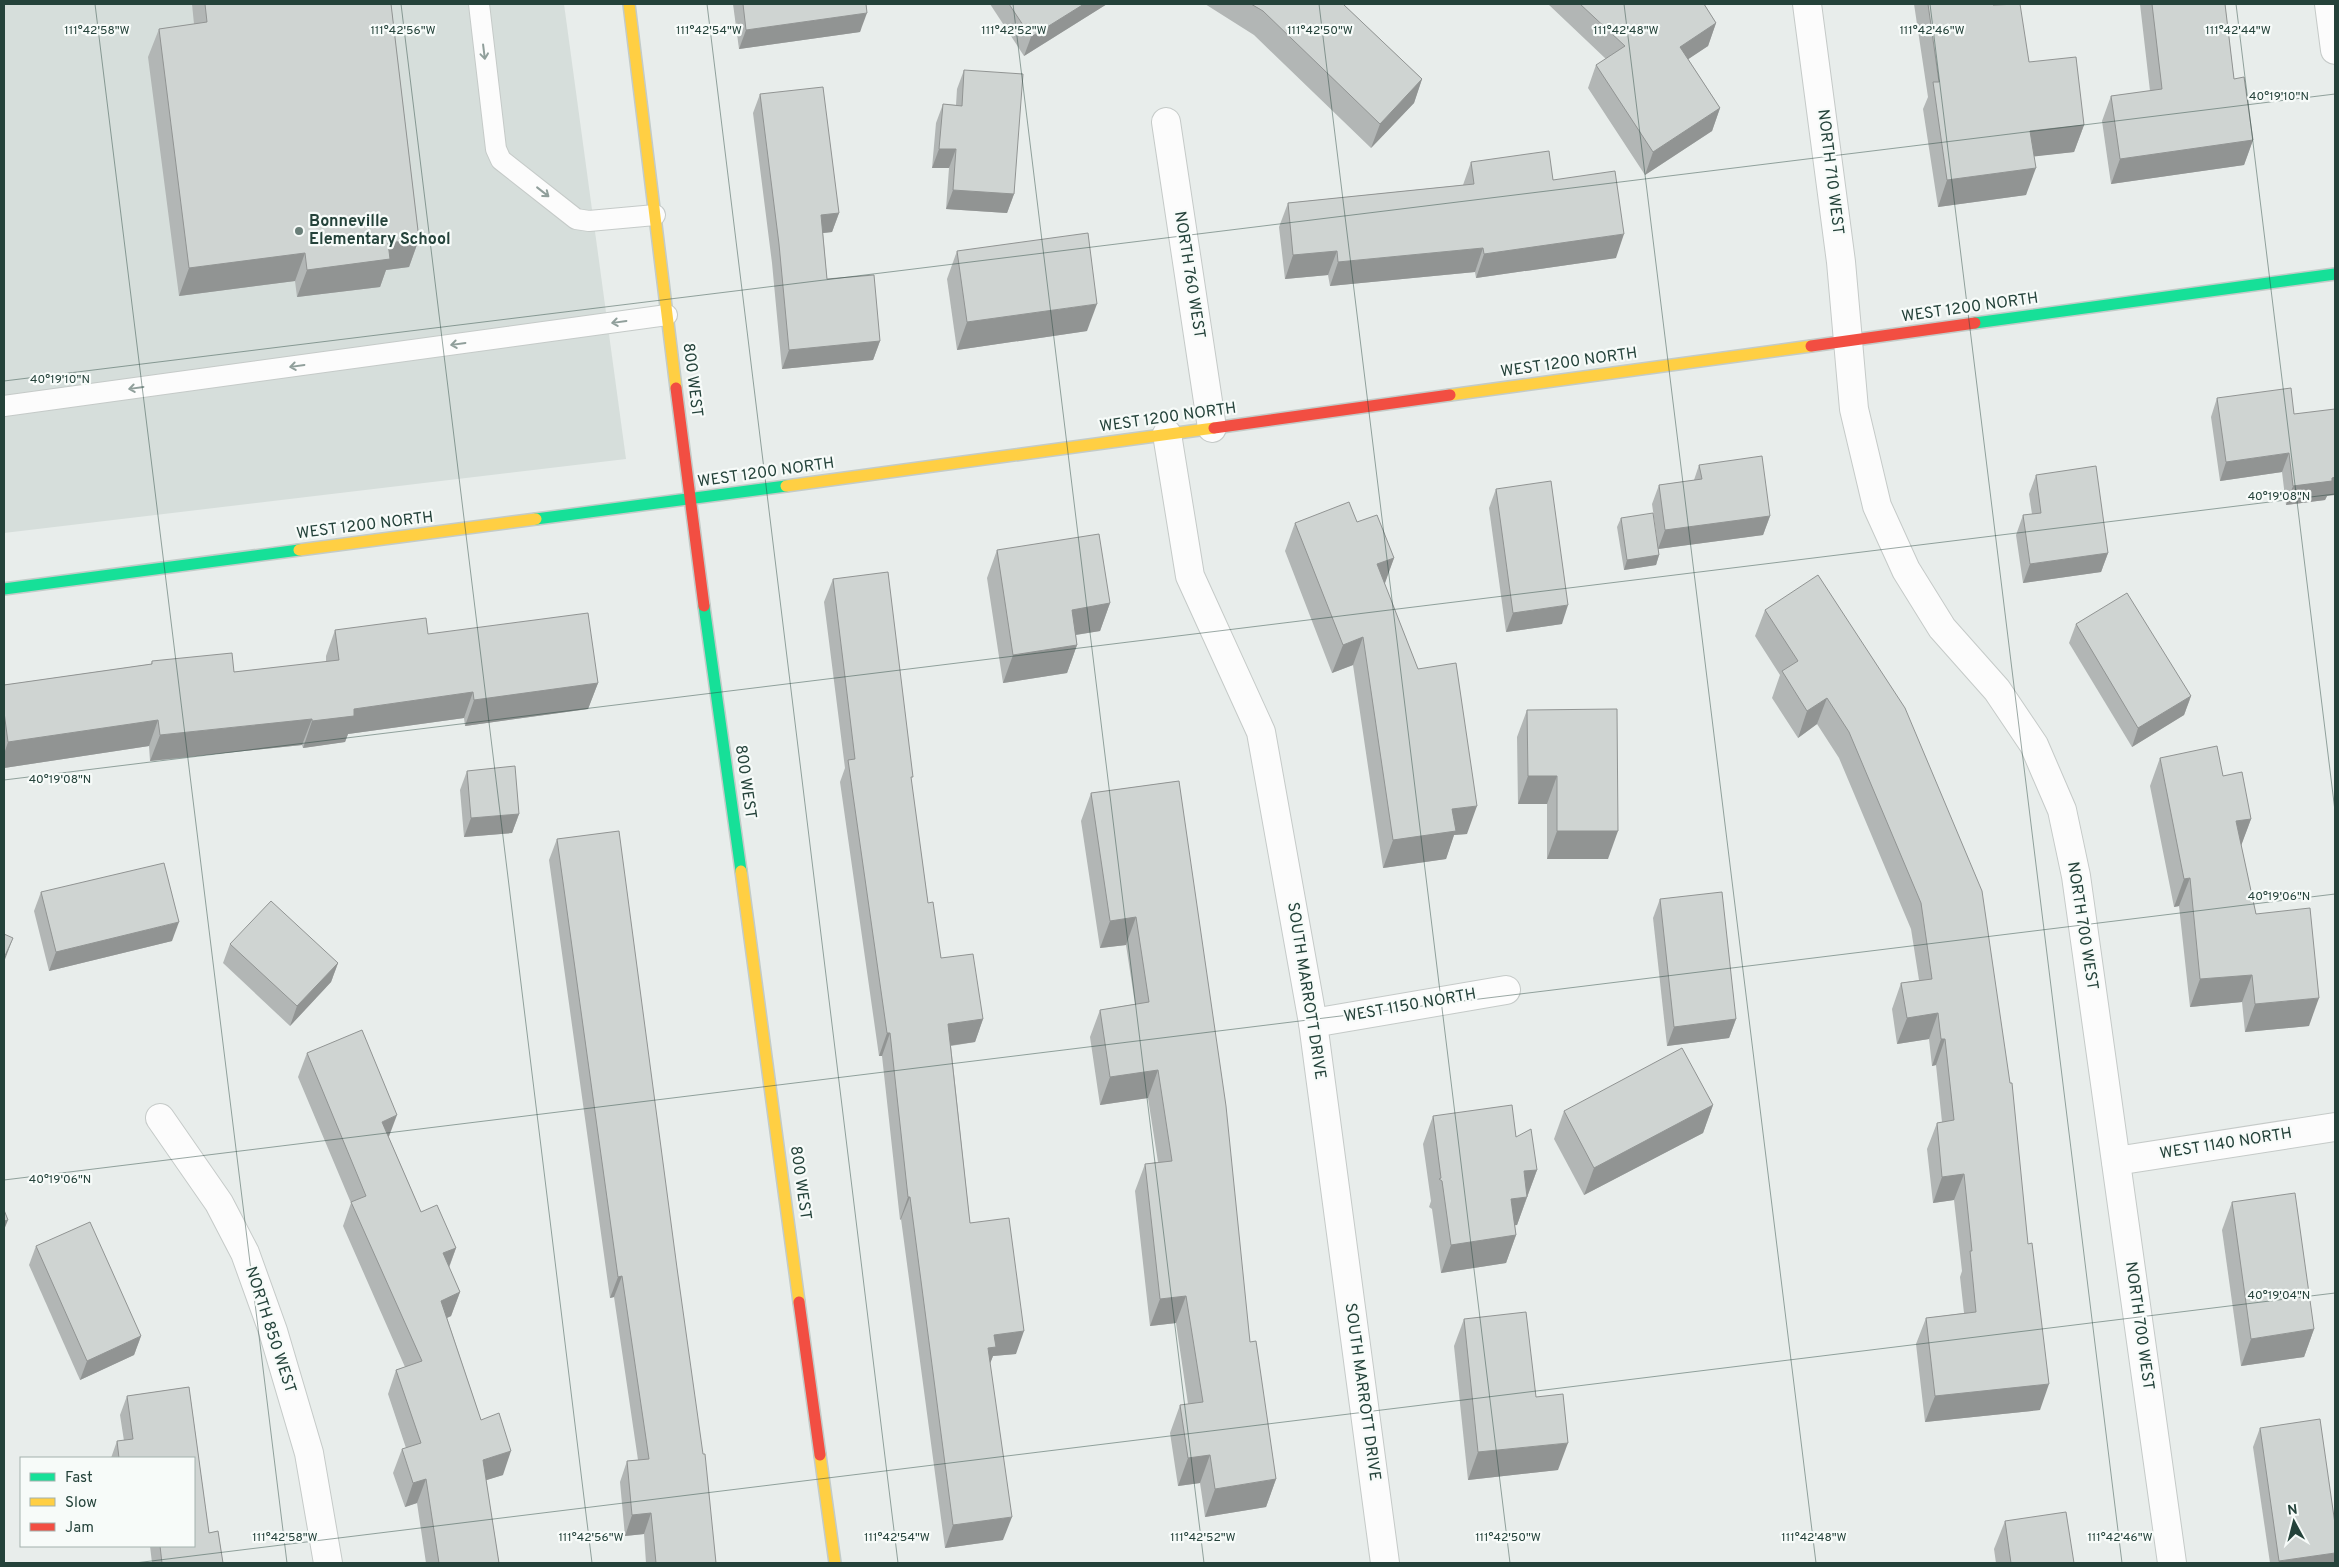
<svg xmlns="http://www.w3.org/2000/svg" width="2339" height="1567" font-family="Overpass,sans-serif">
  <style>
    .built { fill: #d6dedb }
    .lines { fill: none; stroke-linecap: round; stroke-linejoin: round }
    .lane-casing { stroke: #c5cac8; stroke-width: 22 }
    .street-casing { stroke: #c5cac8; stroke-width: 30 }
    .fast-casing { stroke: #c3cbc8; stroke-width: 14 }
    .slow-casing { stroke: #c3cbc8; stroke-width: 14 }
    .jam-casing { stroke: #c3cbc8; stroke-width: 14 }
    .lane { stroke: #fcfcfc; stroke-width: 20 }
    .street { stroke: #fcfcfc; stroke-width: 28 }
    .fast { stroke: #16e098; stroke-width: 11 }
    .slow { stroke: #ffcf43; stroke-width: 11 }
    .jam { stroke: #f24e42; stroke-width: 11 }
    .wall { fill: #b2b6b5 }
    .shaded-wall { fill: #919493 }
    .building { fill: #cfd4d2; stroke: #919493 }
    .oneway { stroke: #909f9b }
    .ticks { fill: none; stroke: #24423a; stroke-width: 1; stroke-opacity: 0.45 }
    .poi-dot { fill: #697e78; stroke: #f7fbf9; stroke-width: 2 }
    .labels { text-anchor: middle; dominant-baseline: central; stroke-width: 4.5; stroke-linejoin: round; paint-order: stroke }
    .street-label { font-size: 16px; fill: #24423a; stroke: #f7fbf9 }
    .poi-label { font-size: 16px; font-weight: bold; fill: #24423a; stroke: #f7fbf9; text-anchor: start }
    .ticks-label { font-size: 12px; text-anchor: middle; fill: #24423a; stroke: #f7fbf9; stroke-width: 4.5; stroke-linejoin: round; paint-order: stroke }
  </style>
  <rect width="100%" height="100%" fill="#e8edeb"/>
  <path class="built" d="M4,4H564L626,459L4,533Z"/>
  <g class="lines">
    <g class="lane-casing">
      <g id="lane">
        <path d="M479,4L496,149L501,160L576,219L589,221L655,215"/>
        <path d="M4,406L667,315"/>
      </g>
    </g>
    <g class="street-casing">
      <g id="street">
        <path d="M1807,4L1841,262L1854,409L1877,506L1906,570L1942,628L1997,690L2034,745L2062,810L2076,876L2172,1563"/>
        <path d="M2329,4L2335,50"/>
        <path d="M1166,122L1212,428"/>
        <path d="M1167,434L1190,576L1261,732L1313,1023L1385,1563"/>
        <path d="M1313,1023L1506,990"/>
        <path d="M160,1118L219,1203L245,1253L273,1331L309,1453L328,1563"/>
        <path d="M2116,1161L2335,1127"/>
      </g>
    </g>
    <g class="fast-casing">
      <g id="fast">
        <path d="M1975,323L2335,274"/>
        <path d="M536,519L786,486"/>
        <path d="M4,589L299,550"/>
        <path d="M704,606L741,871"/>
      </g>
    </g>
    <g class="slow-casing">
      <g id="slow">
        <path d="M629,4L676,388"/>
        <path d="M1450,395L1811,346"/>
        <path d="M786,486L1214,428"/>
        <path d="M299,550L536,519"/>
        <path d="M741,871L799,1302"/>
        <path d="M820,1455L835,1563"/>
      </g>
    </g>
    <g class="jam-casing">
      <g id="jam">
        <path d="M1811,346L1975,323"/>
        <path d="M676,388L704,606"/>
        <path d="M1214,428L1450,395"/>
        <path d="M799,1302L820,1455"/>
      </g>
    </g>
    <use href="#lane" class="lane"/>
    <use href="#street" class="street"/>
    <use href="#fast" class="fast"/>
    <use href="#slow" class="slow"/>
    <use href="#jam" class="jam"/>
  </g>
  <g class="wall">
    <path d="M192,4H391L419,239L409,267L386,270L380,287L297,297L295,281L179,296L148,57L159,29L194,24Z"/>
    <path d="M733,4H866L860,32L739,49Z"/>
    <path d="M990,4H1107L1024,56Z"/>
    <path d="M1205,4H1343L1422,79L1414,103L1371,148L1254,35Z"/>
    <path d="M1548,4H1704L1716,23L1708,46L1688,59L1720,108L1712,131L1645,175L1588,88L1596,65L1606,59Z"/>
    <path d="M1914,4H1993L2029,62L2084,125L2074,152L2034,156L2026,195L1938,207L1923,109L1928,97Z"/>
    <path d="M2140,4H2225L2234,79L2253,140L2244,165L2111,184L2102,121L2111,96L2150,91Z"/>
    <path d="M964,70L1014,194L1007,213L946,209L949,168H932L936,123L943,104L956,105L957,89Z"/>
    <path d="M760,94L839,213L832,232L823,233L827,279L880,341L873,360L782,369L772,263L753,113Z"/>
    <path d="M1471,162L1553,180L1616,258L1476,278L1475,272L1330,286L1328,275L1285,279L1279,227L1288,203L1463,185Z"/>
    <path d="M957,251L1087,331L957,350L947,279Z"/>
    <path d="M2217,398L2294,414L2327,496L2325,500L2286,505L2282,472L2220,481L2211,417Z"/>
    <path d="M1699,465L1770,516L1763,535L1658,549L1659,555L1656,565L1624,570L1617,527L1621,518L1657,539L1652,504L1659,485L1694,480Z"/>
    <path d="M2036,475L2108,553L2101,572L2023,583L2016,535L2023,515L2032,514L2029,494Z"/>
    <path d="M1496,489L1562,624L1506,632L1489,508Z"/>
    <path d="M1357,522L1394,558L1384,584L1467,834L1454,835L1446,859L1383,868L1353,665L1332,673L1285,551L1295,523Z"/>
    <path d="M997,550L1110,603L1100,631L1076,635L1077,645L1067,673L1003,683L987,578Z"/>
    <path d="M833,579L911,781L928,903L941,958L983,1019L975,1042L951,1046L970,1223L1016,1354L993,1356L990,1363L1003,1540L945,1548L901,1219L900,1220L882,1056H879L840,782L845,768L824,602Z"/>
    <path d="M1765,610L1905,708L2040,1410L1925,1422L1916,1344L1926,1318L1964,1313L1960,1277L1962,1271L1954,1200L1933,1203L1927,1149L1937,1123L1942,1122L1936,1065L1932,1066L1929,1039L1897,1044L1892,1009L1901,983L1919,980L1911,929L1839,758L1817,724L1798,738L1772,698L1780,675L1755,636Z"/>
    <path d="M2076,624L2191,696L2184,715L2132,747L2069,643Z"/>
    <path d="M335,630L428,634L598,683L588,709L465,726L464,718L348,734L345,742L303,748L302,745L150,761L149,746L4,768V685L151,664L152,661L234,672L326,662V656Z"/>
    <path d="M1527,710L1608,859H1547V804H1518L1517,737Z"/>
    <path d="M2160,758L2223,776L2251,819L2241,845L2256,914L2309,1026L2245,1032L2242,1002L2190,1007L2179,906L2174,907L2150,786Z"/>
    <path d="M467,771L519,814L512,833L464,837L460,790Z"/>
    <path d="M1179,781L1250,1342L1276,1479L1266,1507L1205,1517L1200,1483L1178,1486L1170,1433L1180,1405L1188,1404L1176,1323L1150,1326L1135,1191L1145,1164L1158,1162L1148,1098L1100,1105L1090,1037L1100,1010L1135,1004L1126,945L1100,948L1081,821L1091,793Z"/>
    <path d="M557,839L716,1563H646L644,1534L625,1536L620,1482L627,1461L638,1460L614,1297L610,1298L549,860Z"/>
    <path d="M41,892L172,941L49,971L34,911Z"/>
    <path d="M1660,899L1736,1019L1729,1038L1667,1046L1653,918Z"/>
    <path d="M230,944L338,963L331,982L290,1026L223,963Z"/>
    <path d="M307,1053L389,1138L421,1212L456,1248L449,1268L460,1292L451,1316L447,1318L481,1420L503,1475L486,1480L499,1563H426L417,1503L405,1507L393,1473L402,1449L406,1448L388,1394L396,1370L405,1367L343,1226L351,1203L298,1077Z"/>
    <path d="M1713,1105L1703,1133L1584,1195L1554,1139L1564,1111Z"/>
    <path d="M1433,1116L1516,1137L1537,1170L1517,1225H1515L1516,1235L1506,1263L1441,1273L1432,1209L1429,1207L1431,1201L1423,1144Z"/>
    <path d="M2232,1202L2314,1329L2304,1357L2241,1366L2222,1230Z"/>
    <path d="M36,1246L141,1336L134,1355L80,1380L29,1265Z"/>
    <path d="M1464,1319L1536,1397L1558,1470L1468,1480L1454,1346Z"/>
    <path d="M189,1387L209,1533L218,1531L223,1563H152L150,1546H194V1458H111L117,1441H124L120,1415L127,1396Z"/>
    <path d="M2260,1428L2335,1563H2270L2253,1447Z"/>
    <path d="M2005,1521L2074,1563H1996L1994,1549Z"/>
  </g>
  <g class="shaded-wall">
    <path d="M1084,4H1107L1024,56L1031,37Z"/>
    <path d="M867,13L860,32L739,49L746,30Z"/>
    <path d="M1716,23L1708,46L1672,70L1680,47Z"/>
    <path d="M1422,79L1414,103L1371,148L1380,124Z"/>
    <path d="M1720,108L1712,131L1645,175L1653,152Z"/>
    <path d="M2084,125L2074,152L2021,158L2030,131Z"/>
    <path d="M2253,140L2244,165L2111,184L2120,159Z"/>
    <path d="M939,149H956L949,168H932Z"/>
    <path d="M2036,168L2026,195L1938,207L1947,180Z"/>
    <path d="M953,190L1014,194L1007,213L946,209Z"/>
    <path d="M839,213L832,232L814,234L821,215Z"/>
    <path d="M1624,234L1616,258L1476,278L1484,254Z"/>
    <path d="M419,239L409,267L386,270L380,287L297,297L307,270L388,243Z"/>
    <path d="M1483,248L1475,272L1330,286L1338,262Z"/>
    <path d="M1337,251L1328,275L1285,279L1293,255Z"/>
    <path d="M305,253L295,281L179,296L189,268Z"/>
    <path d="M1097,304L1087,331L957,350L967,322Z"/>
    <path d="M880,341L873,360L782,369L789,350Z"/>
    <path d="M2289,453L2282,472L2220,481L2226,462Z"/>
    <path d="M2335,477V495L2327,496L2325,500L2286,505L2293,486Z"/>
    <path d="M1770,516L1763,535L1658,549L1665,530Z"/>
    <path d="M2108,553L2101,572L2023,583L2030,564Z"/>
    <path d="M1659,555L1656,565L1624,570L1627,560Z"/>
    <path d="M1394,558L1384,586L1377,564Z"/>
    <path d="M1110,603L1100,631L1062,637L1072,610Z"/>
    <path d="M1568,605L1562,624L1506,632L1513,613Z"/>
    <path d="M1363,637L1353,665L1332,673L1343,645Z"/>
    <path d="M1077,645L1067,673L1003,683L1013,655Z"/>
    <path d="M598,683L588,709L465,726L474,700Z"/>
    <path d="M473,692L464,718L348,734L345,742L303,748L312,721L354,709Z"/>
    <path d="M2191,696L2184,715L2132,747L2138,728Z"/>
    <path d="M1827,698L1817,724L1798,738L1807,711Z"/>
    <path d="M312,719L302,745L150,761L160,735Z"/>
    <path d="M158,720L149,746L4,768V754L8,742Z"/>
    <path d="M1528,776H1557L1547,804H1518Z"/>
    <path d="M1477,806L1467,834L1454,835L1446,859L1383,868L1393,840L1452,809Z"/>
    <path d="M519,814L512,833L464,837L471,818Z"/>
    <path d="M2251,819L2241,846L2236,821Z"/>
    <path d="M1557,831H1618L1608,859H1547Z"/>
    <path d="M2190,878L2179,906L2174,907L2184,879Z"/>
    <path d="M1136,917L1126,945L1100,948L1110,921Z"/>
    <path d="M179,922L172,941L49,971L56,952Z"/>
    <path d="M13,938L4,962V958Z"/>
    <path d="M338,963L331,982L290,1026L297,1006Z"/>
    <path d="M2252,975L2242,1002L2190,1007L2200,979Z"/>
    <path d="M2319,998L2309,1026L2245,1032L2255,1004Z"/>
    <path d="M1938,1013L1929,1039L1897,1044L1907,1018Z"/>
    <path d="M983,1019L975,1042L940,1047L948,1024Z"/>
    <path d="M1736,1019L1729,1038L1667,1046L1674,1027Z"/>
    <path d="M887,1033H890L882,1056H879Z"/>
    <path d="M1941,1039H1945L1936,1065L1932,1066Z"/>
    <path d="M1158,1070L1148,1098L1100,1105L1110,1077Z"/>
    <path d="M1713,1105L1703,1133L1584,1195L1594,1168Z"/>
    <path d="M397,1115L388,1139L382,1122Z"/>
    <path d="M1537,1170L1527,1197L1524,1171Z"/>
    <path d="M1964,1174L1954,1200L1933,1203L1942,1177Z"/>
    <path d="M908,1197H910L901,1219L900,1220Z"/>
    <path d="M1527,1197L1517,1225L1501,1227L1511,1199Z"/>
    <path d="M8,1220L4,1230V1221Z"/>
    <path d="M1516,1235L1506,1263L1441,1273L1451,1245Z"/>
    <path d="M456,1248L447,1272L443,1253Z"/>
    <path d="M622,1276L614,1297L610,1298L618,1277Z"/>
    <path d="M460,1292L451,1316L432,1325L441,1301Z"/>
    <path d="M1186,1296L1176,1323L1150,1326L1160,1299Z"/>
    <path d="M2314,1329L2304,1357L2241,1366L2251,1339Z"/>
    <path d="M1024,1331L1016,1354L993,1356L988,1369V1348L994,1335Z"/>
    <path d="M141,1336L134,1355L80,1380L87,1361Z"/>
    <path d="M2049,1384L2040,1410L1925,1422L1935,1396Z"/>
    <path d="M1568,1443L1558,1470L1468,1480L1478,1452Z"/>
    <path d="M511,1451L503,1475L474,1484L483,1460Z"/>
    <path d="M1210,1455L1200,1483L1178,1486L1188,1458Z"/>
    <path d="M426,1479L417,1503L405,1507L413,1483Z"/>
    <path d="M1276,1479L1266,1507L1205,1517L1215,1489Z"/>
    <path d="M651,1513L644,1534L625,1536L632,1515Z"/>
    <path d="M1012,1517L1003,1540L945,1548L953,1525Z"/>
    <path d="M2335,1553V1563H2278L2279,1561Z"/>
  </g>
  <g class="building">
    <path d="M205,4H391L419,239L388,243L390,259L307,270L305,253L189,268L159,29L207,22Z"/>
    <path d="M743,4H866L867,13L746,30Z"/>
    <path d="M1009,4H1084L1031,37Z"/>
    <path d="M1251,4H1343L1422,79L1380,124L1263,11Z"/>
    <path d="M1580,4H1704L1716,23L1680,47L1720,108L1653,152L1596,65L1625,46Z"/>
    <path d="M1928,4H1993V5L2020,4L2029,62L2076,57L2084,125L2030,131L2036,168L1947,180L1933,82H1939Z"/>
    <path d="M2152,4H2225L2234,79L2244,77L2253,140L2120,159L2111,96L2162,89Z"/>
    <path d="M964,70L1023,74L1014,194L953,190L956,149H939L943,104L962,106Z"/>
    <path d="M823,87L839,213L821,215L827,279L874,275L880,341L789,350L779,244L760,94Z"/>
    <path d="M1549,151L1553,180L1615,171L1624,234L1484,254L1483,248L1338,262L1337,251L1293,255L1288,203L1474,184L1471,162Z"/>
    <path d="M1088,233L1097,304L967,322L957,251Z"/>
    <path d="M2291,388L2294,414L2335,409V477L2332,478V481L2293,486L2289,453L2226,462L2217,398Z"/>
    <path d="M1762,456L1770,516L1665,530L1659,485L1702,479L1699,465Z"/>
    <path d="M2096,466L2108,553L2030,564L2023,515L2041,513L2036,475Z"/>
    <path d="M1551,481L1568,605L1513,613L1496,489Z"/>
    <path d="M1349,502L1357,522L1377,515L1394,558L1377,564L1418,669L1456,663L1477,806L1452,809L1456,831L1393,840L1363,637L1343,645L1295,523Z"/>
    <path d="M1653,513L1659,555L1627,560L1621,518Z"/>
    <path d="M1099,534L1110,603L1072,610L1077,645L1013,655L997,550Z"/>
    <path d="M888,572L913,777H911L928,903L933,902L941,958L973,954L983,1019L948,1024L970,1223L1009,1218L1024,1331L994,1335L996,1347L988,1348L1012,1517L953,1525L910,1197H908L890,1033H887L848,760L855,759L833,579Z"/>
    <path d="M1818,575L1905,708L1982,891L2010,1083H2012L2028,1244L2032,1243L2049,1384L1935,1396L1926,1318L1976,1312L1970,1251H1972L1964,1174L1942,1177L1937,1123L1954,1120L1945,1039H1941L1938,1013L1907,1018L1901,983L1932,979L1921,903L1849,732L1827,698L1807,711L1782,671L1798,661L1765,610Z"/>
    <path d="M2127,593L2191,696L2138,728L2076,624Z"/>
    <path d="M588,613L598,683L474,700L473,692L354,709V716L312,721V719L160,735L158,720L8,742L4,712V685L152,664V661L232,653L234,672L339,660L335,630L426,618L428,634Z"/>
    <path d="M1617,709L1618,831H1557V776H1528L1527,710Z"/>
    <path d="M2217,746L2223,776L2242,772L2251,819L2236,821L2256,914L2310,908L2319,998L2255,1004L2252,975L2200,979L2190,878L2184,879L2160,758Z"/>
    <path d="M515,766L519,814L471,818L467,771Z"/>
    <path d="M1179,781L1226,1106L1250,1342L1256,1341L1276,1479L1215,1489L1210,1455L1188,1458L1180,1405L1203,1402L1186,1296L1160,1299L1145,1164L1172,1161L1158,1070L1110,1077L1100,1010L1149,1002L1136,917L1110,921L1091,793Z"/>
    <path d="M619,831L677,1268L703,1454H705L716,1563H656L651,1513L632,1515L627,1461L649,1459L622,1276L618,1277L557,839Z"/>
    <path d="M164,863L179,922L56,952L41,892Z"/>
    <path d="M1722,892L1736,1019L1674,1027L1660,899Z"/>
    <path d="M271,901L338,963L297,1006L230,944Z"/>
    <path d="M4,934L13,938L4,958Z"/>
    <path d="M362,1030L397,1115L382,1122L421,1212L437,1205L456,1248L443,1253L460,1292L441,1301L481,1420L499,1413L511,1451L483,1460L499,1563H439L426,1479L413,1483L402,1449L421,1443L396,1370L422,1361L351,1202L366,1196L307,1053Z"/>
    <path d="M1682,1048L1713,1105L1594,1168L1564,1111Z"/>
    <path d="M1512,1105L1516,1137L1531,1129L1537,1170L1524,1171L1527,1197L1511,1199L1516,1235L1451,1245L1442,1181L1439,1179L1441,1178L1433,1116Z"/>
    <path d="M2295,1193L2314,1329L2251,1339L2232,1202Z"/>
    <path d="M4,1210L8,1220L4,1221Z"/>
    <path d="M90,1222L141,1336L87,1361L36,1246Z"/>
    <path d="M1526,1312L1536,1397L1563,1394L1568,1443L1478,1452L1464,1319Z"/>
    <path d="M189,1387L209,1533L218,1531L223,1563H162L160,1546H194V1458H119L117,1441L133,1439L127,1396Z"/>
    <path d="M2320,1419L2335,1524V1553L2279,1561L2260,1428Z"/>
    <path d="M2066,1512L2074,1563H2011L2005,1521Z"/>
  </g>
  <defs><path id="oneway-shaft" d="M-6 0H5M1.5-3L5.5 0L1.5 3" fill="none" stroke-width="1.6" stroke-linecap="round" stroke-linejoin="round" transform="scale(1.25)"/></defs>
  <g class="oneway">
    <use href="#oneway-shaft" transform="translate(484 52) rotate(83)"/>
    <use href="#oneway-shaft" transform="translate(543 192) rotate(38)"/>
    <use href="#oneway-shaft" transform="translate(619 322) rotate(172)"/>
    <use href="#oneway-shaft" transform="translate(458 344) rotate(172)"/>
    <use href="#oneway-shaft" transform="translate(297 366) rotate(172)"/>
    <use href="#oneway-shaft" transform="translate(136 388) rotate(172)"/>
  </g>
  <path class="ticks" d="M95,4L287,1563M401,4L592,1563M707,4L898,1563M1013,4L1204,1563M1319,4L1510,1563M1624,4L1816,1563M1930,4L2122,1563M2236,4L2335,811M4,381L2335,94M4,780L2335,494M4,1180L2335,894M135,1563L2335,1293"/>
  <circle class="poi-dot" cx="299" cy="231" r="5"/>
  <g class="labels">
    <g class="street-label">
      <text transform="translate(1830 172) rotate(83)">NORTH 710 WEST</text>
      <text transform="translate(1189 275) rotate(81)">NORTH 760 WEST</text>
      <text transform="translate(1970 308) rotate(-8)">WEST 1200 NORTH</text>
      <text transform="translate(1569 363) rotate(-8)">WEST 1200 NORTH</text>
      <text transform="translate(692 380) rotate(83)">800 WEST</text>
      <text transform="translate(1168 418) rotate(-8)">WEST 1200 NORTH</text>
      <text transform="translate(766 473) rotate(-8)">WEST 1200 NORTH</text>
      <text transform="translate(365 526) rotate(-7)">WEST 1200 NORTH</text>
      <text transform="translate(745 782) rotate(82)">800 WEST</text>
      <text transform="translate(2082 926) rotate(81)">NORTH 700 WEST</text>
      <text transform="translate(1306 991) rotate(81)">SOUTH MARROTT DRIVE</text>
      <text transform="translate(1410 1006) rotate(-10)">WEST 1150 NORTH</text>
      <text transform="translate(2226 1144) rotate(-9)">WEST 1140 NORTH</text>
      <text transform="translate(800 1183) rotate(82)">800 WEST</text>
      <text transform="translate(2139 1326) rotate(82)">NORTH 700 WEST</text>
      <text transform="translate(270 1330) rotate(72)">NORTH 850 WEST</text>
      <text transform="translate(1362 1392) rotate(82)">SOUTH MARROTT DRIVE</text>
    </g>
    <g class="poi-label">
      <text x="309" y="222">Bonneville<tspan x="309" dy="18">Elementary School</tspan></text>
    </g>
  </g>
  <g class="ticks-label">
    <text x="97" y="34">111°42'58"W</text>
    <text x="403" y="34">111°42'56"W</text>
    <text x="709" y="34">111°42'54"W</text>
    <text x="1014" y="34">111°42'52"W</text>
    <text x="1320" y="34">111°42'50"W</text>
    <text x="1626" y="34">111°42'48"W</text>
    <text x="1932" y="34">111°42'46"W</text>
    <text x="2238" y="34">111°42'44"W</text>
    <text x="2279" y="100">40°19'10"N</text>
    <text x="60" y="383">40°19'10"N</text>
    <text x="2279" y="500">40°19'08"N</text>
    <text x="60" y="783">40°19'08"N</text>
    <text x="2279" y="900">40°19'06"N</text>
    <text x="60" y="1183">40°19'06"N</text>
    <text x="2279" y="1299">40°19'04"N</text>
    <text x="285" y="1541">111°42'58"W</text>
    <text x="591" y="1541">111°42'56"W</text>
    <text x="897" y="1541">111°42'54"W</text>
    <text x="1203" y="1541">111°42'52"W</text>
    <text x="1508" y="1541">111°42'50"W</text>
    <text x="1814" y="1541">111°42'48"W</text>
    <text x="2120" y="1541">111°42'46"W</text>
  </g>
  <rect width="2339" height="1567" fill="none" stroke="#24423a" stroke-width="10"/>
  <rect x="20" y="1457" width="175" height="90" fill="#f7fbf9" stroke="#a3b1ad"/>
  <rect x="30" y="1473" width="25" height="8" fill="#16e098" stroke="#a3b1ad"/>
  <text x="65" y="1482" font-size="15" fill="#24423a">Fast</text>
  <rect x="30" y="1498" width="25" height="8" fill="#ffcf43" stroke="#a3b1ad"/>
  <text x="65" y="1507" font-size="15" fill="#24423a">Slow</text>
  <rect x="30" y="1523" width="25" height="8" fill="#f24e42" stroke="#a3b1ad"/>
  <text x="65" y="1532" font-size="15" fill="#24423a">Jam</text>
  <g transform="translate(2294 1522) rotate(353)" stroke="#f7fbf9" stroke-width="4" paint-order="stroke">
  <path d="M0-4L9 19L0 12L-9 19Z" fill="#24423a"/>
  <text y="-8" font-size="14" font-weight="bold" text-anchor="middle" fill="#24423a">N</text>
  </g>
</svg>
